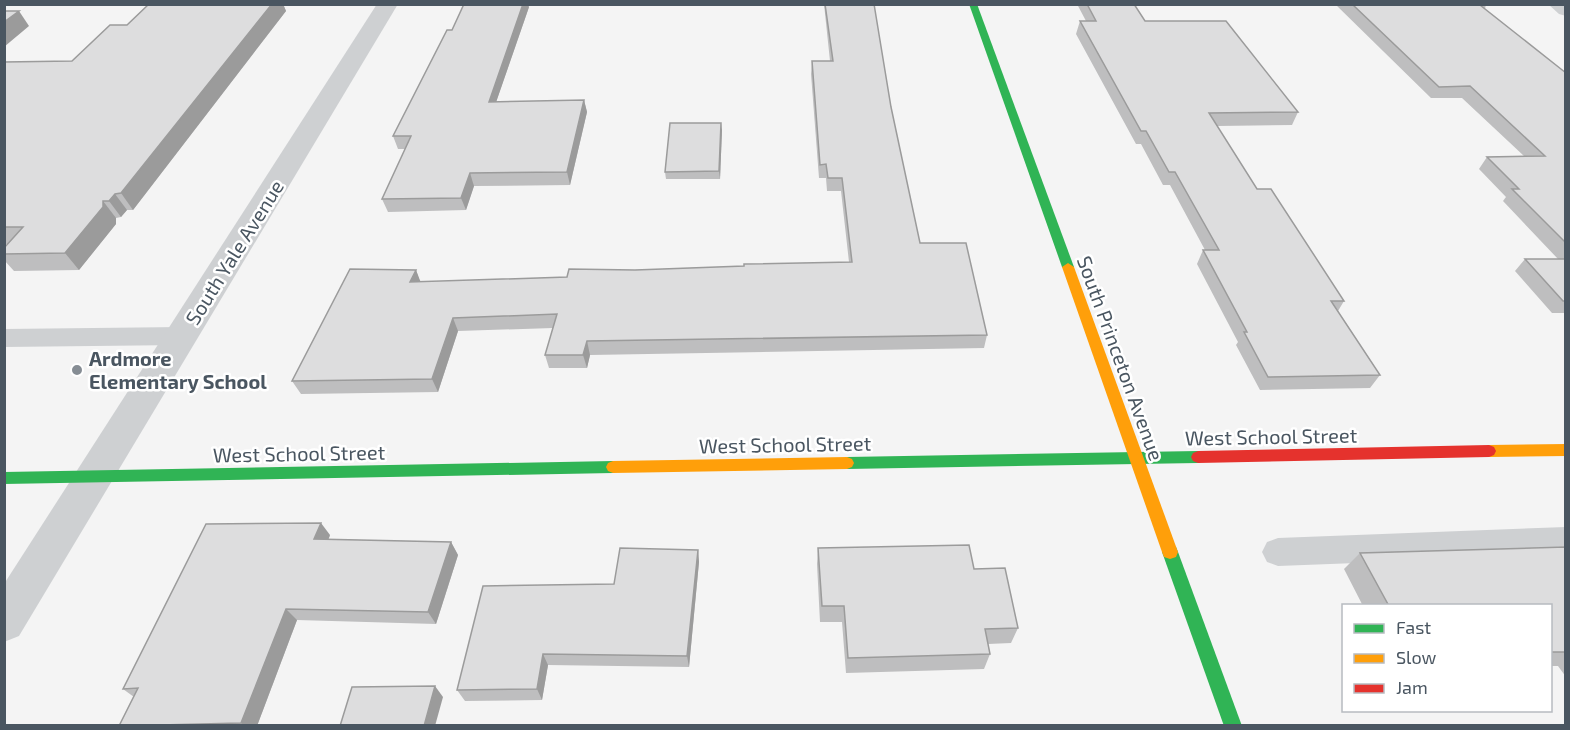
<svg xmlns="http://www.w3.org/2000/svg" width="1570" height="730" font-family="'Exo 2',sans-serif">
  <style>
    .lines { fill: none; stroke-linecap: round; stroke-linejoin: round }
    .lane { fill: #ced0d2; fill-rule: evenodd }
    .street { fill: #ced0d2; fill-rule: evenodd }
    .fast { fill: #30b455; fill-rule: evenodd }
    .slow { fill: #ff9f0a; fill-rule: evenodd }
    .jam { fill: #e5322d; fill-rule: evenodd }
    .wall { fill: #bebebf }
    .shaded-wall { fill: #9b9b9b }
    .building { fill: #ddddde; stroke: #9b9b9b; stroke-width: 1.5 }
    .poi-dot { fill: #868d94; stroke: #fff; stroke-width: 2 }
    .labels { text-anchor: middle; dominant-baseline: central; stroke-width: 5; stroke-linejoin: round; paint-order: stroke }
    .street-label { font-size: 20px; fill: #4a5661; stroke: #fff }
    .poi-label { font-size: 20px; font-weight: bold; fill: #4a5661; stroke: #fff; text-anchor: start }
  </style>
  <rect width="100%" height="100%" fill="#f4f4f4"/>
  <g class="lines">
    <g class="lane">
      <path d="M182,327L191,329L195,336L191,343L182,345L4,347V329Z"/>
      <path d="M1566,527V555L1278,566L1267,562L1262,552L1267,542L1278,538Z"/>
    </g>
    <g class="street">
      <path d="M377,4H398L19,636L4,642V584Z"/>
      <path d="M1548,4H1566V16L1559,14Z"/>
    </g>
    <g class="fast">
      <path d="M969,4H977L1074,267L1072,270L1068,271L1062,267Z"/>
      <path d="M1198,451L1203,453L1205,457L1203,461L1198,463L847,469L842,467L840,463L842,459L847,457Z"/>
      <path d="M613,461L618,463L620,467L618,471L613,473L4,484V472Z"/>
      <path d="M1170,545L1176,547L1178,552L1242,726H1224L1162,552L1164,547Z"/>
    </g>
    <g class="slow">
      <path d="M1068,263L1074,267L1178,552L1176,557L1170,559L1164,557L1162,552L1062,267Z"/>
      <path d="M1566,444V456L1489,457L1484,455L1482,451L1484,447L1489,445Z"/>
      <path d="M847,457L852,459L854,463L852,467L847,469L613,473L608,471L606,467L608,463L613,461Z"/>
    </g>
    <path class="jam" d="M1489,445L1494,447L1496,451L1494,455L1489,457L1198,463L1193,461L1191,457L1193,453L1198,451Z"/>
  </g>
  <g class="wall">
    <path d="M149,4H283L286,11L133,210H127L121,217L116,218V224L79,270L14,271L4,260V248L8,244H4V62L72,61L127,25Z"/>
    <path d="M824,4H874L891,107L920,243L987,335L984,348L590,355L587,368H549L545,355L553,328L458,331L438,392L301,394L292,381L416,270L420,282L567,277L635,270L849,262L841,191H827L826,178H819L811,74L812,61H830Z"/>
    <path d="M1077,4H1134L1145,21L1298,112L1292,125L1217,126L1257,189L1344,301L1338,311L1380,375L1370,388L1260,390L1236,345L1238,342L1197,264L1203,250H1205L1170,185H1163L1141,144H1136L1076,34L1080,21H1086Z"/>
    <path d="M1335,4H1486L1485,9L1566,73V313H1552L1515,271L1525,259H1558L1503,201L1506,197L1479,169L1487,157L1524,156L1462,98H1431Z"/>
    <path d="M529,7L496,102L584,100L587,112L570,185L474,186L466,210L388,212L382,199L406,149H398L393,136L452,30Z"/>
    <path d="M722,130L720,179H666L665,172Z"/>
    <path d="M330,535L328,540L451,542L458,555L436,624L297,620L257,726H119L134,697L123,689Z"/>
    <path d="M1566,547V677L1558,666H1551V606H1363L1344,569L1360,553Z"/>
    <path d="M818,548L974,569L1018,628L1011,643L988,644L990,654L984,669L846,673L842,622H820L817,564Z"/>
    <path d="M698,550L699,562L689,667L548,665L542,700L465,701L457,690L614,584Z"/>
  </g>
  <g class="shaded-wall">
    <path d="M272,4H283L286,11L133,210L121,193Z"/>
    <path d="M523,4H528L529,7L492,114L489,102Z"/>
    <path d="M19,11L29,26L4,47V22Z"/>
    <path d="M584,100L587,112L570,185L567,172Z"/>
    <path d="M721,123L722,130L720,179L719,171Z"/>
    <path d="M470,173L474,186L466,210L461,198Z"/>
    <path d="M115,194L127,210L121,217L109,201Z"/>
    <path d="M103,201L116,218V224L79,270L65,253Z"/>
    <path d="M416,270L421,283L410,282Z"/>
    <path d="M453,318L458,331L438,392L432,379Z"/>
    <path d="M587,341L590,355L587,368L583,355Z"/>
    <path d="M321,523L330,535L324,552L314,539Z"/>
    <path d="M451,542L458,555L436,624L428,612Z"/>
    <path d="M698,550L699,562L689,667L687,656Z"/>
    <path d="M286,609L297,620L257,726H244L241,723Z"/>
    <path d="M543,654L548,665L542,700L537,689Z"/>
    <path d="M435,686L443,697L435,726H424Z"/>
  </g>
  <g class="building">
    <path d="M149,4H272L121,193L115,194L109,201H103V207L65,253L4,254V248L23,227H4V62L72,61L110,25H127Z"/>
    <path d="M464,4H523L489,102L584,100L567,172L470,173L461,198L382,199L411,136H393L447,30H452Z"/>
    <path d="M825,4H874L891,107L920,243H966L987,335L587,341L583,355H545L557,314L453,318L432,379L292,381L350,269L416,270L410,282L567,277L569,269L635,270L744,266V264L852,262L842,178H828L826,164L820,165L812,61H833Z"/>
    <path d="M1087,4H1134L1145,21H1226L1298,112L1209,113L1257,189H1271L1344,301H1331L1380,375L1268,377L1244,332H1247L1203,250H1219L1175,172H1169L1146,131H1141L1080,21H1096Z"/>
    <path d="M1352,4H1486L1487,5H1480L1566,73V243L1512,189H1519L1487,157L1545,156L1470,86L1439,87Z"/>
    <path d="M4,11H19L4,22Z"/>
    <path d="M670,123H721L719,171L665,172Z"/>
    <path d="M1525,259H1566V301H1563Z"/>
    <path d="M321,523L314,539L451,542L428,612L286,609L241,723L119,726L138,688L123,689L206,524Z"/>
    <path d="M969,545L974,569L1005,568L1018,628L985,629L990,654L848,658L844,606H822L818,548Z"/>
    <path d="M1566,547V652H1551V606H1389L1360,553Z"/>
    <path d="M620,548L698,550L687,656L543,654L537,689L457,690L483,586L614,584Z"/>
    <path d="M435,686L424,726H340L352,687Z"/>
  </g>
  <circle class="poi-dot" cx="77" cy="370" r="6"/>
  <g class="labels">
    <g class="street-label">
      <text transform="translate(234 252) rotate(-58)">South Yale Avenue</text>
      <text transform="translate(1121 358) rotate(70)">South Princeton Avenue</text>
      <text transform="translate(1271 436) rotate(-1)">West School Street</text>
      <text transform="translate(785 444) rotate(-1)">West School Street</text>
      <text transform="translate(299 453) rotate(-1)">West School Street</text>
    </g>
    <g class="poi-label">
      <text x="89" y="358">Ardmore<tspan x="89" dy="23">Elementary School</tspan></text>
    </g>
  </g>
  <rect width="1570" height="730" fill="none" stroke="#4a5661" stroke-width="12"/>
  <rect x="1342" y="604" width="210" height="108" fill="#ffffff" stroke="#b7bbc0" stroke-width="1.5"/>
  <rect x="1354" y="624" width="30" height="9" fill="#30b455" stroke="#b7bbc0" stroke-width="1.5"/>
  <text x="1396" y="634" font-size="18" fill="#4a5661">Fast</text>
  <rect x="1354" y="654" width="30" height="9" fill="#ff9f0a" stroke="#b7bbc0" stroke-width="1.5"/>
  <text x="1396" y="664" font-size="18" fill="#4a5661">Slow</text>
  <rect x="1354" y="684" width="30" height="9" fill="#e5322d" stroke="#b7bbc0" stroke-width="1.5"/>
  <text x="1396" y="694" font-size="18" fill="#4a5661">Jam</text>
</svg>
